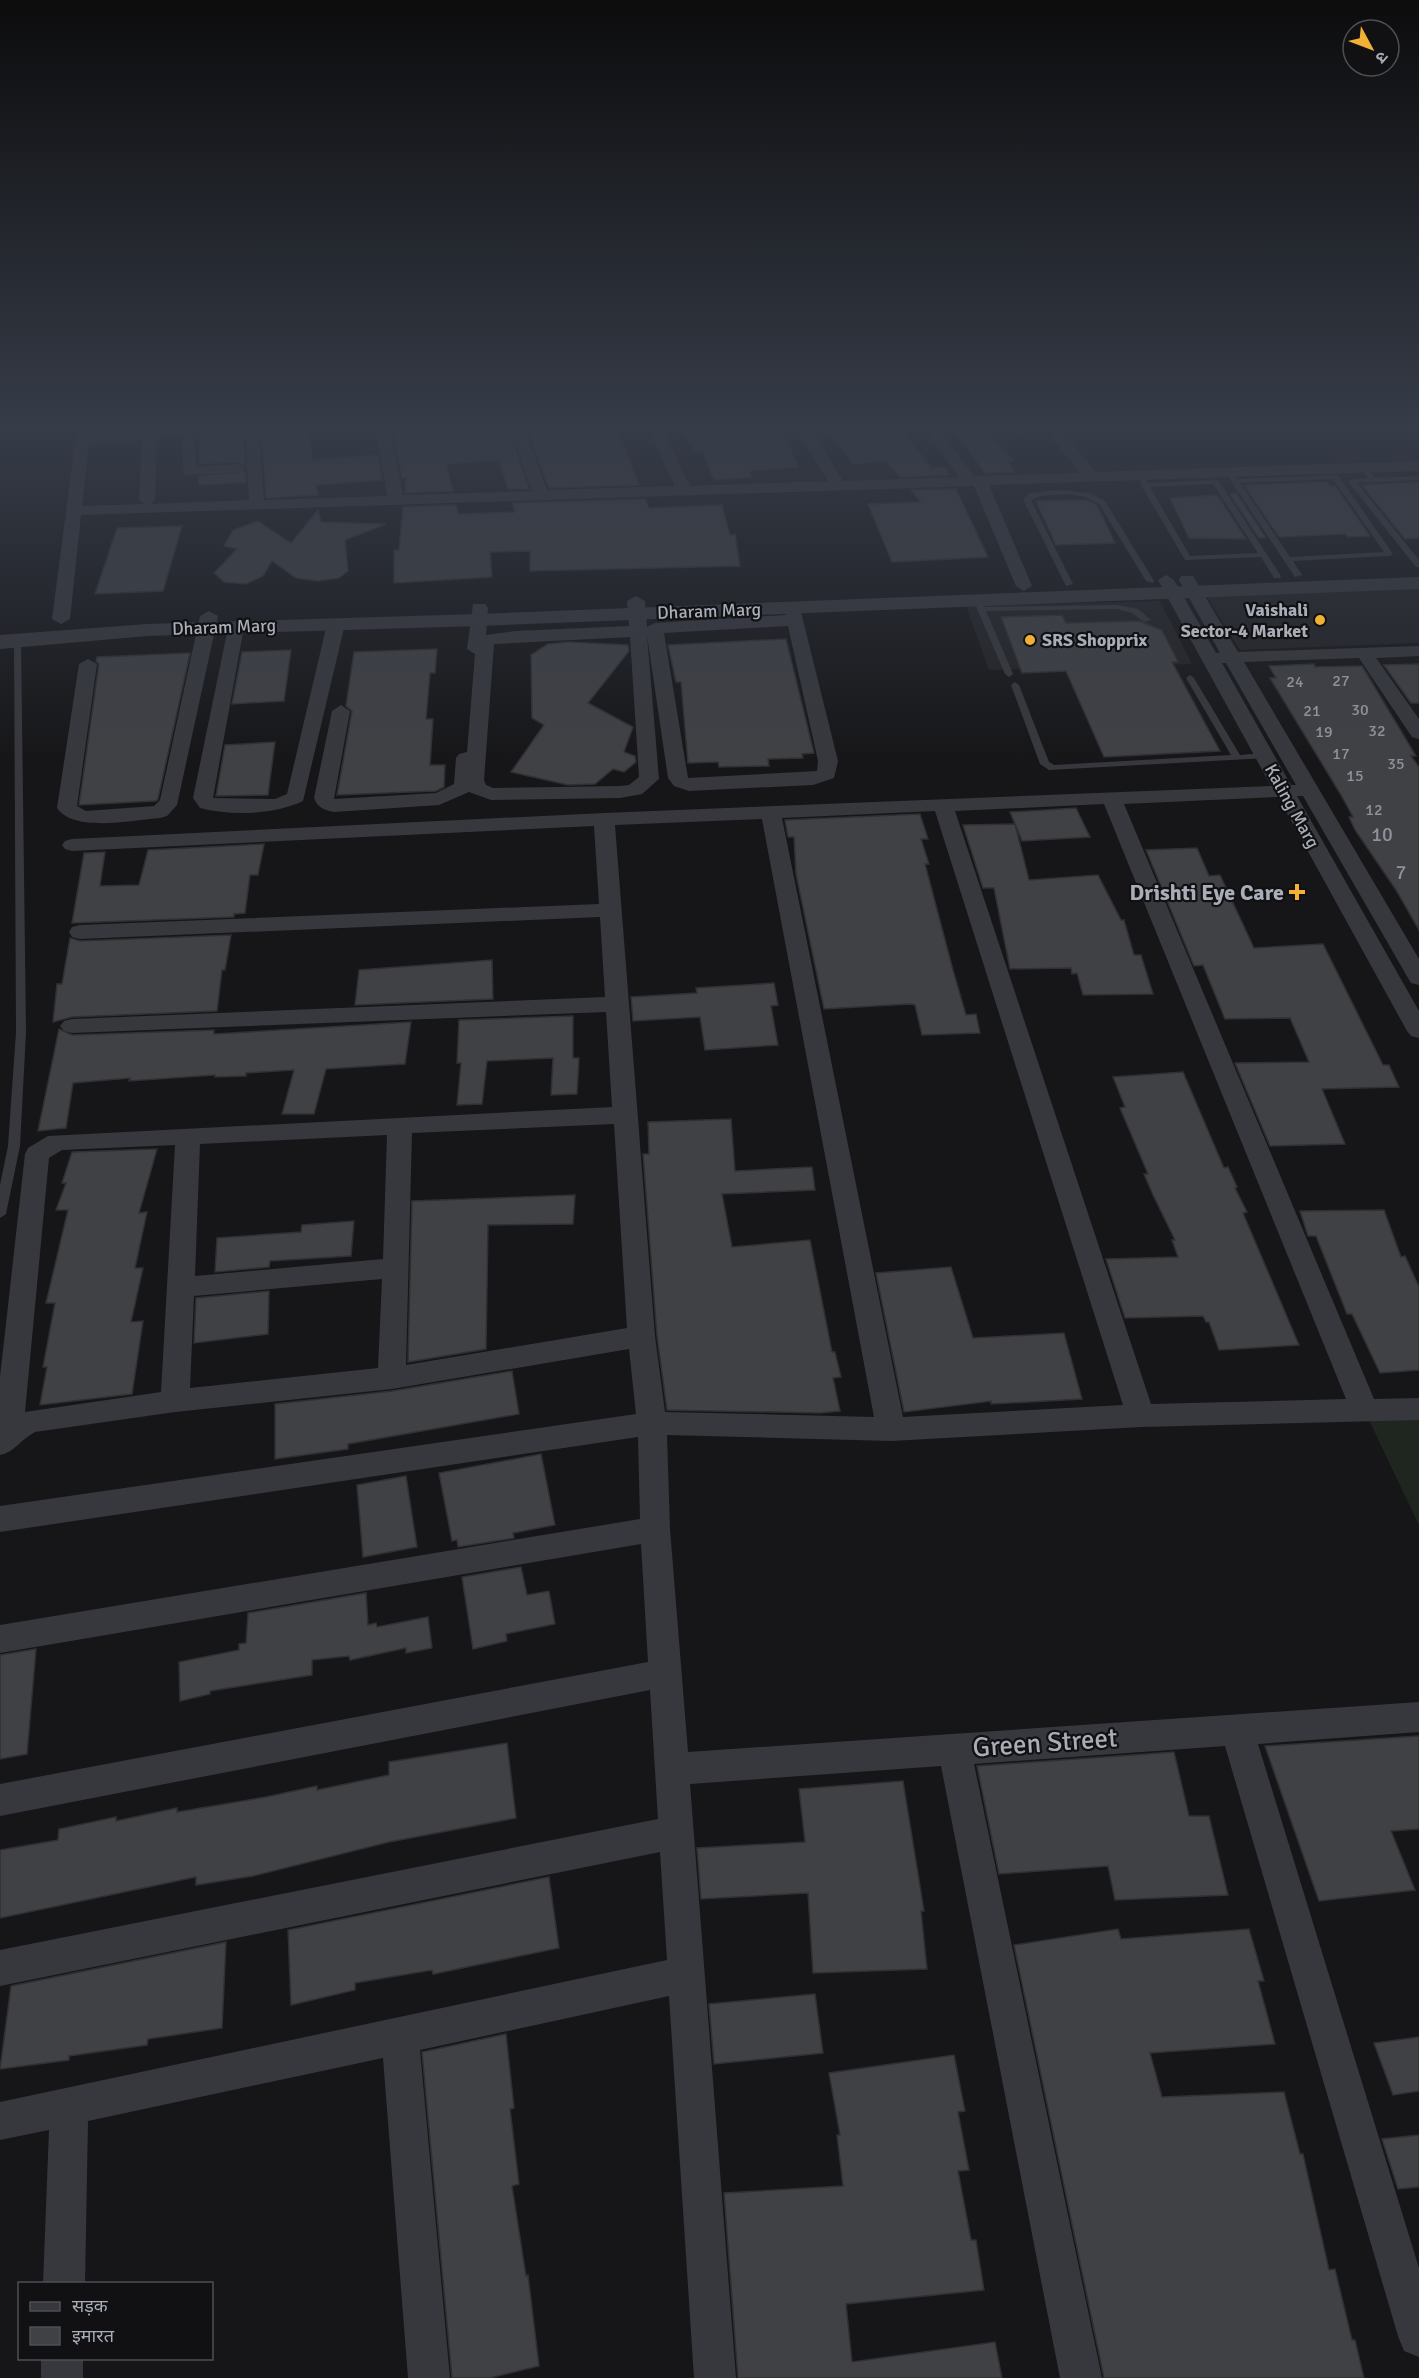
<svg xmlns="http://www.w3.org/2000/svg" width="1419" height="2378" font-family="Signika,'Noto Sans Devanagari',sans-serif">
  <style>
    .built { fill: #222225 }
    .green { fill: #1e261f }
    .building { fill: #404145; stroke: #303034; stroke-width: 1.5 }
    .lines { fill: none; stroke-linecap: round; stroke-linejoin: round }
    .service { fill: #37383d; fill-rule: evenodd }
    .minor { fill: #37383d; fill-rule: evenodd }
    .tertiary { fill: #37383d; fill-rule: evenodd }
    .poi-dot { fill: #f2b134; stroke: #111113; stroke-width: 2 }
    .labels { text-anchor: middle; dominant-baseline: central; stroke-width: 4.5; stroke-linejoin: round; paint-order: stroke }
    .far-number-label { font-size: 16px; fill: #8e929b }
    .far-poi-label { font-size: 18px; font-weight: bold; fill: #a8adb8; stroke: #111113; text-anchor: end }
    .far-street-label { font-size: 18px; fill: #a8adb8; stroke: #111113 }
    .number-label { font-size: 20px; fill: #8e929b }
    .poi-label { font-size: 22px; font-weight: bold; fill: #a8adb8; stroke: #111113; text-anchor: end }
    .near-street-label { font-size: 27px; fill: #a8adb8; stroke: #111113 }
  </style>
  <rect width="100%" height="100%" fill="#161618"/>
  <g class="built">
    <path d="M1419,588V643L1240,650L1207,597Z"/>
    <path d="M1160,601L1192,664L989,670L966,606Z"/>
  </g>
  <path class="green" d="M1419,1409V1525L1365,1412Z"/>
  <g class="building">
    <path d="M227,428H243L245,466L237,462L200,464V437L218,434Z"/>
    <path d="M261,428H267L268,432L308,428L313,460L378,455L382,480L316,485L318,495L266,498Z"/>
    <path d="M392,428H485L486,432L509,431L529,489H508L499,460L446,464L453,491L405,493L406,478H402Z"/>
    <path d="M548,428H613L618,432L639,485L549,488L527,430Z"/>
    <path d="M682,428H782L798,467L749,471L752,477L714,480L702,451L695,452Z"/>
    <path d="M827,428H901L931,468L945,467L949,475L900,477L886,461L853,464Z"/>
    <path d="M952,428H983L1013,460L1008,461L1015,472L985,473Z"/>
    <path d="M245,472L246,482L199,485V476Z"/>
    <path d="M1327,482L1331,487L1335,486L1370,536L1348,537L1345,534L1279,537L1244,485Z"/>
    <path d="M1419,482V538L1405,539L1362,485Z"/>
    <path d="M956,489L988,557L892,562L868,504L921,502L911,490Z"/>
    <path d="M1236,493L1266,538H1259L1230,494Z"/>
    <path d="M1217,495L1246,539L1189,538L1170,498Z"/>
    <path d="M645,499L649,508L722,505L730,535L735,534L740,566L530,571V551L490,552L492,577L394,583V550H399L403,507L456,505L459,514L515,512L512,503Z"/>
    <path d="M1086,500L1097,505L1115,543L1056,545L1036,501Z"/>
    <path d="M318,510L321,522L386,524L345,540L348,571L339,578L318,581L296,578L272,561L263,576L246,584L224,582L214,573L237,549L224,546L233,530L258,521L291,543Z"/>
    <path d="M182,526L163,591L95,594L117,528Z"/>
    <path d="M1062,615L1066,623L1139,621L1162,630L1178,662H1172L1220,751L1104,757L1066,671L1022,673L1001,617Z"/>
    <path d="M786,639L814,753L802,754L803,758L768,759L769,766L719,767L718,762L688,763L681,682H676L668,645Z"/>
    <path d="M568,642L628,645L629,651L588,703L633,727L624,752L635,756L636,762L624,772L613,769L595,784L568,785L511,772L544,725L532,718L531,655L548,644Z"/>
    <path d="M437,649L435,673H430L426,719H433L430,765H445L444,787L436,791L337,795L352,711L346,706L354,652Z"/>
    <path d="M291,650L284,701L232,704L242,652Z"/>
    <path d="M190,653L158,799L156,801L79,805L99,664L96,661L97,657Z"/>
    <path d="M1314,664L1315,667L1362,666L1416,756H1411L1419,767V930L1396,890L1355,830L1349,817H1353L1341,795L1270,678H1276L1269,666Z"/>
    <path d="M1419,664V703H1411L1384,665Z"/>
    <path d="M275,742L268,795L216,796L225,745Z"/>
    <path d="M1076,808L1090,837L1022,841L1010,812Z"/>
    <path d="M920,814L928,839H921L929,864H925L953,970L966,1015L976,1014L980,1033L922,1035L915,1005L910,1004L824,1009L796,874L794,837H788L785,820Z"/>
    <path d="M1015,824L1029,880L1098,875L1121,920H1124L1134,955H1141L1153,994L1083,995L1077,973L1072,974L1071,968L1010,969L994,888H983L963,825Z"/>
    <path d="M264,844L258,875H250L245,913L234,914V917L72,923L84,853L105,852L100,886L139,885L148,850Z"/>
    <path d="M1197,848L1209,876L1220,875L1254,948L1323,944L1383,1065H1389L1399,1087L1322,1089L1345,1144L1270,1146L1235,1063L1309,1062L1290,1018L1225,1019L1203,965L1194,966L1146,850Z"/>
    <path d="M231,935L225,970H222L217,1011L72,1017L53,1022L57,984H62L70,938L80,941Z"/>
    <path d="M492,960L493,999L355,1005L359,970Z"/>
    <path d="M774,983L778,1005L771,1006L778,1045L705,1050L700,1017L633,1021L631,997L697,993L696,988Z"/>
    <path d="M573,1016V1058H579L577,1094L551,1095L553,1058L487,1061L482,1104L457,1105L461,1063H457L459,1020Z"/>
    <path d="M411,1022L405,1064L326,1069L314,1114H282L294,1070L246,1073V1076L215,1077V1075L129,1081L130,1078L73,1083L66,1128L38,1131L59,1029L72,1035L214,1030V1034Z"/>
    <path d="M1183,1072L1224,1168L1228,1167L1237,1187L1235,1188L1247,1212L1243,1213L1299,1345L1219,1350L1209,1322H1206L1203,1316L1125,1318L1106,1259L1178,1257L1172,1240H1175L1153,1195L1144,1174H1148L1120,1108L1125,1107L1113,1077Z"/>
    <path d="M731,1119L735,1171L812,1167L815,1190L722,1194L732,1247L810,1240L832,1352H835L841,1377L833,1378L840,1411L820,1413L667,1410L657,1336L643,1154H649L648,1122Z"/>
    <path d="M157,1149L139,1213L147,1212L135,1268H143L131,1322L143,1321L132,1394L40,1405L47,1367H43L55,1303H46L68,1210H56L66,1183H62L72,1152Z"/>
    <path d="M575,1195L573,1224L488,1225L486,1349L408,1362L412,1201Z"/>
    <path d="M1384,1210L1401,1257L1405,1256L1419,1287V1370L1380,1373L1352,1314H1347L1316,1236H1308L1300,1211Z"/>
    <path d="M354,1221L351,1256L270,1261L269,1267L215,1272L217,1238L301,1232L302,1225Z"/>
    <path d="M951,1267L973,1338L1064,1333L1082,1399L991,1404V1401L904,1412L876,1273Z"/>
    <path d="M269,1291L268,1334L194,1343L196,1298Z"/>
    <path d="M512,1371L519,1414L348,1444V1449L275,1459V1404L392,1391Z"/>
    <path d="M541,1454L555,1525L513,1533L514,1538L458,1547L457,1540L452,1541L439,1473Z"/>
    <path d="M406,1476L417,1547L363,1557L357,1485Z"/>
    <path d="M521,1567L527,1595L549,1591L555,1624L506,1634L507,1641L473,1649L462,1577Z"/>
    <path d="M366,1593L368,1625L376,1623L377,1627L428,1617L432,1648L406,1653V1648L350,1660L349,1656L312,1660V1675L210,1691V1694L180,1701L179,1662L239,1650V1644L246,1643L248,1613Z"/>
    <path d="M36,1649L27,1754L0,1759V1655Z"/>
    <path d="M1419,1736V1829L1391,1831L1415,1890L1319,1901L1265,1746Z"/>
    <path d="M507,1743L516,1818L389,1842L253,1876L196,1885V1877L0,1918V1850L58,1840L59,1829L116,1817V1821L177,1808V1812L266,1797L317,1786V1790L389,1775V1762Z"/>
    <path d="M1174,1752L1189,1816H1209L1228,1895L1115,1900L1108,1866L999,1874L977,1766Z"/>
    <path d="M903,1781L924,1911H921L927,1969L813,1973L808,1893L701,1899L697,1848L805,1842L799,1789Z"/>
    <path d="M549,1877L559,1948L433,1974L432,1970L355,1983V1990L291,2005L288,1930Z"/>
    <path d="M1118,1929L1121,1939L1249,1929L1264,1981H1258L1275,2044L1150,2053L1162,2097L1284,2092L1300,2154H1303L1329,2270L1335,2269L1352,2340H1355L1364,2378H1104L1014,1945Z"/>
    <path d="M226,1942L222,2028L148,2039L147,2045L69,2056V2060L0,2069L11,1986Z"/>
    <path d="M815,1994L823,2053L714,2064L709,2004Z"/>
    <path d="M506,2034L514,2108L510,2109L519,2184L512,2186L526,2276L528,2275L539,2366L490,2378H452L422,2052Z"/>
    <path d="M1419,2037V2091L1393,2095L1374,2043Z"/>
    <path d="M954,2055L965,2111L958,2112L969,2170L958,2171L971,2240H976L984,2290L846,2304L852,2362L995,2342L1002,2378H738L724,2193L843,2186L837,2135H840L829,2073Z"/>
    <path d="M1419,2135V2187L1398,2189L1382,2139Z"/>
  </g>
  <g class="lines">
    <g class="service">
      <path d="M1360,466H1366L1375,478L1419,476V480L1357,483L1419,560V567H1416L1348,481L1352,479L1368,478L1359,468Z"/>
      <path d="M1229,474H1235L1237,479L1338,475L1393,554L1389,556L1293,561L1302,575L1295,577L1231,481ZM1333,479L1384,552L1290,557L1240,483Z"/>
      <path d="M1140,479H1146L1148,483L1218,480L1281,576L1280,578H1274L1261,557L1185,560L1141,485ZM1213,484L1258,553L1190,556L1150,487Z"/>
      <path d="M1060,490L1090,493L1105,501L1154,581L1153,583L1146,581L1099,504L1085,497L1069,494L1041,496L1031,500L1073,584L1066,586L1023,499L1030,493Z"/>
      <path d="M976,602H982L984,607L1117,605L1138,609L1151,620L1144,622L1132,613L1117,609L986,611L1013,674L1009,677L1005,674L977,609Z"/>
      <path d="M14,638L21,640L26,1032L20,1146L6,1214L0,1218V1185L8,1146L16,1032Z"/>
      <path d="M1190,675L1194,678L1240,755L1264,753L1269,756L1267,758L1049,770L1040,764L1011,685L1015,682L1019,685L1049,762L1054,765L1231,755L1186,678Z"/>
    </g>
    <g class="minor">
      <path d="M77,428H91L90,436L172,428H225L218,432L195,435L196,467L237,464L242,466L245,469L242,472L184,475L181,436L157,438L155,500L151,504L249,500L245,428H259L264,500L387,496L376,428H390L403,495L532,491L510,428H524L547,490L675,486L648,428H662L690,486L828,481L796,428H810L843,481L959,477L924,428H938L974,476L1080,473L1044,428H1059L1096,472L1419,461V471L989,485L1032,586L1024,591L1016,586L974,486L81,515L70,619L61,624L52,619ZM142,440L139,500L144,504L82,506L89,445Z"/>
      <path d="M1166,575L1174,580L1216,653H1220L1179,580L1181,576H1193L1238,652L1419,646V656L1376,658L1419,719V739L1412,737L1359,658L1244,662L1419,959V985L1411,983L1408,978L1303,796H1297L1419,1011V1038L1411,1036L1407,1031L1278,797L1124,804L1374,1399L1419,1398V1420L1141,1427L891,1441L667,1435L670,1529L688,1752L1419,1702V1732L1258,1744L1419,2268V2357L1404,2351L1398,2336L1225,1746L974,1764L1102,2378H1060L941,1766L690,1784L736,2378H694L669,1996L420,2050L450,2378H408L383,2058L88,2121L85,2284H43L49,2130L0,2140V2102L667,1960L660,1852L0,1986V1950L658,1819L650,1690L0,1816V1784L648,1662L641,1544L0,1653V1625L640,1519L638,1437L0,1532V1506L636,1414L629,1349L392,1389L175,1412L35,1432C21,1439 15,1452 0,1455V1377L25,1154L28,1148L48,1136L612,1107L606,1012L72,1033L64,1031L60,1026L64,1021L72,1019L605,997L600,917L80,939L72,937L69,932L72,927L80,925L599,904L594,826L72,851L65,849L62,845L65,841L72,839L604,813L1271,786L1158,580ZM1222,663H1226L1296,785H1291ZM1104,804L1346,1399L1151,1404L955,811ZM935,811L1123,1405L903,1417L782,818ZM762,819L874,1417L665,1412L655,1336L615,825ZM614,1124L627,1328L406,1365L412,1133ZM387,1135L383,1259L195,1276L200,1144ZM175,1145L161,1392L25,1412L49,1158L62,1150ZM382,1279L378,1368L190,1388L194,1296Z"/>
      <path d="M636,596L645,601L647,627L655,623L786,615L784,608L787,604H799L838,761L834,778L813,785L689,791L674,786L668,778L647,635L659,779L642,794L620,798L491,800L469,792L439,805L334,812C324,810 318,808 314,798L332,711L341,705L350,711L334,799L436,793L454,784L456,758L459,754L467,752L475,654L467,649L473,604H485L488,608L486,635L515,631L629,626L627,601ZM788,626L818,761L817,771L688,778L664,633ZM630,637L639,777L629,785L620,786L493,788L486,785L484,780L494,644Z"/>
      <path d="M209,611L218,616L177,805L167,816L160,818C133,820 74,833 57,808L79,664L88,659L97,664L77,806L86,811L154,806L160,800L200,616Z"/>
      <path d="M336,619L345,624L303,801C273,815 232,816 200,808L193,798L229,623H241L244,627L213,798L275,799L287,794L327,624Z"/>
      <rect x="41" y="2358" width="42" height="20"/>
    </g>
    <path class="tertiary" d="M1419,577V589L479,626L147,636L0,649V635L147,624L479,614Z"/>
  </g>
  <linearGradient id="sky" x2="0" y2="1"><stop stop-color="#0c0c0d"/><stop offset="0.56" stop-color="#363c48"/><stop offset="1" stop-color="#363c48" stop-opacity="0"/></linearGradient>
  <rect width="1419" height="761" fill="url(#sky)"/>
  <g class="poi-dot">
    <circle cx="1320" cy="620" r="6"/>
    <circle cx="1030" cy="640" r="6"/>
    <path d="M1294 883h6v6h6v6h-6v6h-6v-6h-6v-6h6z"/>
  </g>
  <g class="labels">
    <g class="far-number-label">
      <text x="1341" y="681">27</text>
      <text x="1295" y="682">24</text>
      <text x="1360" y="710">30</text>
      <text x="1312" y="711">21</text>
      <text x="1377" y="731">32</text>
      <text x="1324" y="732">19</text>
      <text x="1341" y="754">17</text>
      <text x="1396" y="764">35</text>
      <text x="1355" y="776">15</text>
      <text x="1374" y="810">12</text>
    </g>
    <g class="far-poi-label">
      <text x="1308" y="610">Vaishali<tspan x="1308" dy="21">Sector-4 Market</tspan></text>
      <text x="1042" y="640" text-anchor="start">SRS Shopprix</text>
    </g>
    <g class="far-street-label">
      <text transform="translate(709 611) rotate(-2)">Dharam Marg</text>
      <text transform="translate(224 627) rotate(-2)">Dharam Marg</text>
      <text transform="translate(1292 806) rotate(61)">Kaling Marg</text>
    </g>
    <g class="number-label">
      <text x="1382" y="834">10</text>
      <text x="1401" y="872">7</text>
    </g>
    <g class="poi-label">
      <text x="1284" y="892">Drishti Eye Care</text>
    </g>
    <g class="near-street-label">
      <text transform="translate(1045 1743) rotate(-4)">Green Street</text>
    </g>
  </g>
  <rect x="18" y="2282" width="195" height="78" fill="#111113" stroke="#4d4f55" stroke-width="1.5"/>
  <rect x="30" y="2302" width="30" height="9" fill="#37383d" stroke="#4d4f55" stroke-width="1.5"/>
  <text x="72" y="2312" font-size="18" fill="#a8adb8">सड़क</text>
  <rect x="30" y="2327" width="30" height="18" fill="#404145" stroke="#4d4f55" stroke-width="1.5"/>
  <text x="72" y="2342" font-size="18" fill="#a8adb8">इमारत</text>
  <g transform="translate(1371 48) rotate(131)"><circle r="28" fill="#111113" stroke="#4d4f55" stroke-width="1.5"/>
  <path d="M0-4.5L10 22L0 15L-10 22Z" fill="#f2b134"/>
  <text y="-9" font-size="16" font-weight="bold" text-anchor="middle" fill="#a8adb8">उ</text>
  </g>
</svg>
